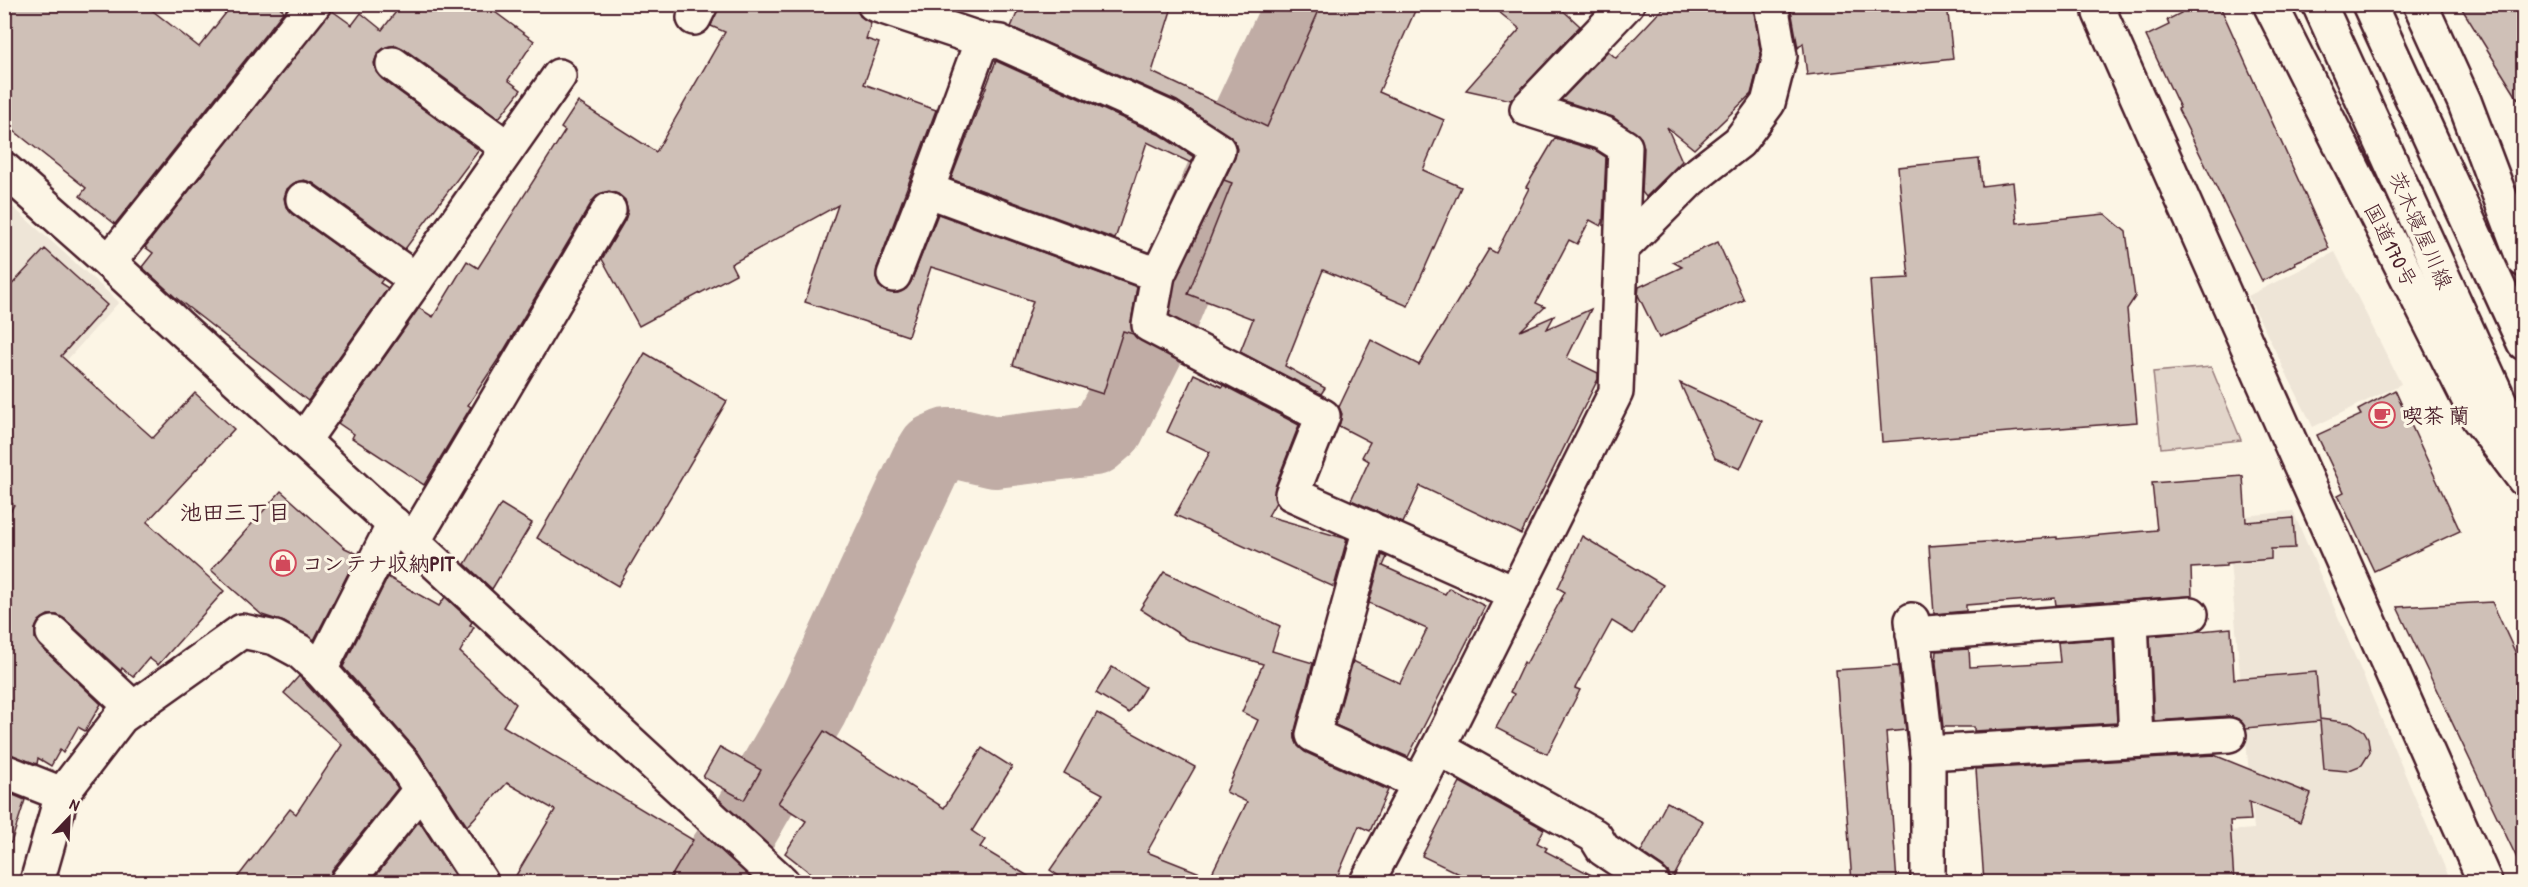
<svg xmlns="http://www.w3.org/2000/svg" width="2528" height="887" font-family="'Patrick Hand','Klee One',sans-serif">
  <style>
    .built { fill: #eee5d7 }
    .green { fill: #e2d5ca; stroke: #967a7a; stroke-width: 1.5 }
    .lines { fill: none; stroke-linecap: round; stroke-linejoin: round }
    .river { stroke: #c0aca5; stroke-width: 72 }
    .building { fill: #cfc0b7; stroke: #4a1f2b; stroke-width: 1.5 }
    .minor-casing { stroke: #4a1f2b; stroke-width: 38 }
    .major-casing { stroke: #4a1f2b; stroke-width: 38 }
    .highway-casing { stroke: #4a1f2b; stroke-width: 38 }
    .minor { stroke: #fcf5e5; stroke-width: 33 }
    .major { stroke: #fcf5e5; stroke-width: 33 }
    .highway { stroke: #fcf5e5; stroke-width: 33 }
    .labels { text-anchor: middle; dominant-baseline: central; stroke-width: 6; stroke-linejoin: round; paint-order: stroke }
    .street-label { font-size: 21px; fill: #4a1f2b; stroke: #fcf5e5 }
    .poi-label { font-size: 21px; font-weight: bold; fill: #4a1f2b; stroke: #fcf5e5; text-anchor: start }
    .neighbourhood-label { font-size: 22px; font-weight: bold; fill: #4a1f2b; stroke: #fcf5e5 }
  </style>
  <rect width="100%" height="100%" fill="#fcf5e5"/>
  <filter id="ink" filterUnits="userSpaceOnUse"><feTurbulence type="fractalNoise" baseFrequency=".0167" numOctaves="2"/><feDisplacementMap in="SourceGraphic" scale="12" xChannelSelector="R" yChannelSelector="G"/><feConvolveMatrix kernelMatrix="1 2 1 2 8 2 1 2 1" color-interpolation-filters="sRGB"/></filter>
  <g filter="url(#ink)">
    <g class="built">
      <path d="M5,200L119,302L5,429Z"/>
      <path d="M2335,252L2401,384L2313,427L2248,296Z"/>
      <path d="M2293,511L2451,882H2048L2042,758L2138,751L2147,837L2254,829L2226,518Z"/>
    </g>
    <path class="green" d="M2211,367L2241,440L2161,448L2153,372Z"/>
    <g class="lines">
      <path class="river" d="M706,882L745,824L812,708L926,463L934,450L947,444H961L995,452L1094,440L1109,427L1154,337L1226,165L1301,4"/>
    </g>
    <g class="building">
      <path d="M4,4H144L199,47L233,4H276L284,11L115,224L80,196L86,188L4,123Z"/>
      <path d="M402,4H484L534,41L508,80L521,90L499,118L404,49L396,45L386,47L378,53L374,63L376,72L382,79L479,150L405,249L313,183L304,180L296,182L287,189L284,198L286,207L292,214L383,279L380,283L388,288L308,401L175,297L142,267L153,253L145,247L331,10L352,25L361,13L382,30Z"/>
      <path d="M719,4H856L860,16L871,23L866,39L879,43L864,84L936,110L877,268L876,278L879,286L887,292L897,293L906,289L911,282L938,214L1137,287L1131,322L1133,334L1123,331L1103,394L1013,365L1033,301L941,270L931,267L908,336L805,302L838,205L731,264L736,274L639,326L602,259L625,220L628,211L625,200L618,194L609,191L599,194L593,200L503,352L468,405L471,407L424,485L352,438L354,434L338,423L419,308L433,317L467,261L478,268L565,131L561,128L578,102L656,152L725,32L711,26Z"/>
      <path d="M1021,4H1173L1152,72L1267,127L1322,4H1418L1379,92L1444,120L1423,170L1461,187L1408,306L1323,270L1285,366L1325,388L1321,394L1240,352L1253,319L1188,294L1232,183L1224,180L1235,158L1237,149L1234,140L1177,101L1011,27Z"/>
      <path d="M1489,4H1556L1580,26L1511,100L1466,90L1520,29Z"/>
      <path d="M1667,4H1753L1761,55L1751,94L1694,149L1667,127L1682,161L1646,197L1642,192L1644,148L1641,138L1613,117L1561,100L1608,51L1616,58Z"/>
      <path d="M1790,4H1947L1953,59L1807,75L1803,43L1798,48Z"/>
      <path d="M2177,4H2219L2329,248L2295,262L2296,264L2262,281L2178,109L2180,108L2146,36L2169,25L2167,20L2181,13Z"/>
      <path d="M2459,4H2523V107Z"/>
      <path d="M996,61L1160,135L1194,157L1191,163L1147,142L1115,239L951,179Z"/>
      <path d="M1555,138L1595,150L1606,157L1603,222L1601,226L1590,220L1577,244L1569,240L1536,303L1545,307L1520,331L1554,316L1547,329L1591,309L1567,358L1598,373V379L1521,534L1420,486L1403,523L1351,500L1369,461L1362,457L1370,442L1339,426L1342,414L1339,407L1371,340L1419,365L1489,249L1496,253L1529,188L1526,187Z"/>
      <path d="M1979,159L1982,186L2013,182L2017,223L2105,214L2126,232L2135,297L2127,309L2137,422L1882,442L1870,280L1909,278L1898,167Z"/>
      <path d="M1718,242L1744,300L1659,338L1638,295L1639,287L1682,267L1673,262Z"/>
      <path d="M45,249L107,305L61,356L153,438L195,393L234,429L147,522L224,591L158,665L149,658L133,677L122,668L121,671L65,619L57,615H48L39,621L35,629V639L40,646L101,704L85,731L78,727L63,753L60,750L51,766L38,758L37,764L4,753V522L14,505L4,497V293Z"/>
      <path d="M645,353L727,401L618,586L537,538Z"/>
      <path d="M1194,374L1222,387L1223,385L1299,425L1275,487L1276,502L1268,516L1347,539L1334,587L1175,515L1210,452L1167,432Z"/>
      <path d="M1680,383L1762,421L1740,469L1715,458Z"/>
      <path d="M2395,390L2460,531L2374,571L2338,495L2344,492L2317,435L2361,415L2358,410Z"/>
      <path d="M2243,476L2246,522L2293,518L2295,548L2271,549V559L2226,563V566L2191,568L2192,596L2056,605L2055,598L1966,605V611L1934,614L1929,546L2057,537V539L2157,530L2152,483Z"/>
      <path d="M281,491L345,548L358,554L314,640L284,622L262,615L211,570Z"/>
      <path d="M501,504L532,523L492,589L465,564Z"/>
      <path d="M1582,536L1663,585L1633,634L1612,621L1575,688L1580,690L1547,754L1496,728L1514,694L1510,692L1524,662L1526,664L1565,592L1558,588Z"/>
      <path d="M1382,555L1387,557L1383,566L1445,594L1449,588L1485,606L1408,757L1335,725L1353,661L1400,683L1427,629L1369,603Z"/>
      <path d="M1164,572L1280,626L1272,651L1313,663L1295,730V738L1298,746L1305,752L1388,790L1370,831L1359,826L1335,882H1068L1050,870L1103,794L1064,773L1097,713L1195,767L1147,852L1210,877L1247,802L1226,792L1258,720L1242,712L1263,664L1190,641L1140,609Z"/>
      <path d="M388,577L439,606L445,597L472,622L470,625L474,627L460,652L516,704L503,726L693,840L668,882H512L555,810L507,783L467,826L418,752L343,667Z"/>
      <path d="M2492,602L2523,669V871L2397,607Z"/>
      <path d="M2231,628L2234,679L2316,672L2320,719L2352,723L2364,731L2368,738L2370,752L2362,765L2347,771L2324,769L2320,721L2246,728L2238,719L2228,716L2154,721L2150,636Z"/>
      <path d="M2113,638L2117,723L1974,731V727H1943L1936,663L1937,651L1969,649L1970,667L2060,662L2058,642Z"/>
      <path d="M1898,666L1906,730L1886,732L1897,882H1852L1836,670Z"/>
      <path d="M1112,667L1145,687L1129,713L1096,693Z"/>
      <path d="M299,676L389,775L398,788L332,870L329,882H234L290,809L296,814L342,745L284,693Z"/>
      <path d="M824,731L944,808L982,748L1012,767L972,831L985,840L980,847L1038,882H822L785,853L806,821L778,803Z"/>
      <path d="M720,747L761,770L744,800L703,777Z"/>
      <path d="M2214,755L2311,794L2300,822L2249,802L2251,820L2230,821L2234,882H1984L1976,769Z"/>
      <path d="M1460,782L1544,829L1537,843L1547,848L1545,851L1605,882H1476L1422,856Z"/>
      <path d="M4,791L25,800L11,843L4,842Z"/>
      <path d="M1667,802L1703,821L1671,882L1669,873L1663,867L1641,852Z"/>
      <path d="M419,821L459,882H371Z"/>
    </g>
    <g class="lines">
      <g class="minor-casing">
        <g id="minor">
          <path d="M874,4L982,40L927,190L1158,275"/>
          <path d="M2100,13L2485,882"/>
          <path d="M694,18L701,4"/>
          <path d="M982,40L1000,42L1169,118L1218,150L1158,275L1149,325L1323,416L1292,494L1514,593"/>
          <path d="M393,64L508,148"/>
          <path d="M4,169L109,262L782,882"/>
          <path d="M303,199L416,280"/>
          <path d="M1622,248L1690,180L1739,142L1768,103L1780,56L1771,4"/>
          <path d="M109,262L314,4"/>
          <path d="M894,275L927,190"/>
          <path d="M303,441L559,76"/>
          <path d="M1370,528L1313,735L1419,783"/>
          <path d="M413,542L609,210"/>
          <path d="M2131,619L2136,740"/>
          <path d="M1912,620L1928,761V882"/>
          <path d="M53,633L133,708"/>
          <path d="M1913,634L2191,614"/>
          <path d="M320,670L394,524"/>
          <path d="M1438,748L1595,836L1603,849L1652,882"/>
          <path d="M1927,753L2229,735"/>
          <path d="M4,771L62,794"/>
          <path d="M37,882L62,794L121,717L242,631L275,638L299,651L320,670L404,764L481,882"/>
          <path d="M347,882L421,789"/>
          <path d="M1367,882L1438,748L1616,392L1625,147L1603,133L1527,109L1627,4"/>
        </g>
      </g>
      <g class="major-casing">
        <g id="major">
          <path d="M2319,4L2524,455"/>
          <path d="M2369,4L2524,343"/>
        </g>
      </g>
      <g class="highway-casing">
        <g id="highway">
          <path d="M2270,4L2478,418L2524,479"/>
          <path d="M2420,4L2464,101L2524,260"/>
        </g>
      </g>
      <use href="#minor" class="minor"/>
      <use href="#major" class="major"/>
      <use href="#highway" class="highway"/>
    </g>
  </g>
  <defs>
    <g id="cafe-ring" transform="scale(1.35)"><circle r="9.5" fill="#fcf5e5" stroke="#d1495b" stroke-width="1.5"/><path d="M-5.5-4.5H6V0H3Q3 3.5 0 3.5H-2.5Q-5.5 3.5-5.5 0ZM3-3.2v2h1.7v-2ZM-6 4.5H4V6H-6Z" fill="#d1495b"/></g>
    <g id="shop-ring" transform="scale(1.35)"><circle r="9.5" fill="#fcf5e5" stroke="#d1495b" stroke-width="1.5"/><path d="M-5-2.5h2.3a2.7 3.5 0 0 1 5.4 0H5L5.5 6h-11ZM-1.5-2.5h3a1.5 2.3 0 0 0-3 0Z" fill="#d1495b"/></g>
  </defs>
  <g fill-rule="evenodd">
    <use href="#cafe-ring" x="2382" y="415"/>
    <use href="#shop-ring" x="283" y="563"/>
  </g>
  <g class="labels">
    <g class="street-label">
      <text transform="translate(2421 230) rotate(66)">茨木寝屋川線</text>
      <text transform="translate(2391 245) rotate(63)">国道170号</text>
    </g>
    <g class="poi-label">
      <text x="2402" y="415">喫茶 蘭</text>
      <text x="302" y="563">コンテナ収納PIT</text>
    </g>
    <g class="neighbourhood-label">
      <text x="235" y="512">池田三丁目</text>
    </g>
  </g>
  <rect width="2528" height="887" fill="none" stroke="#fcf5e5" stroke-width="24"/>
  <rect x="12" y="12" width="2504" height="863" fill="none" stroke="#4a1f2b" stroke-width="2" filter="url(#ink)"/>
  <g transform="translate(69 818) rotate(23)" stroke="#fcf5e5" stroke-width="4.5" paint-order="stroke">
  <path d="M0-4.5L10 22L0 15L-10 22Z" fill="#4a1f2b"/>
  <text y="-9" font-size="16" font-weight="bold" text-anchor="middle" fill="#4a1f2b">N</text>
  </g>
</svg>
